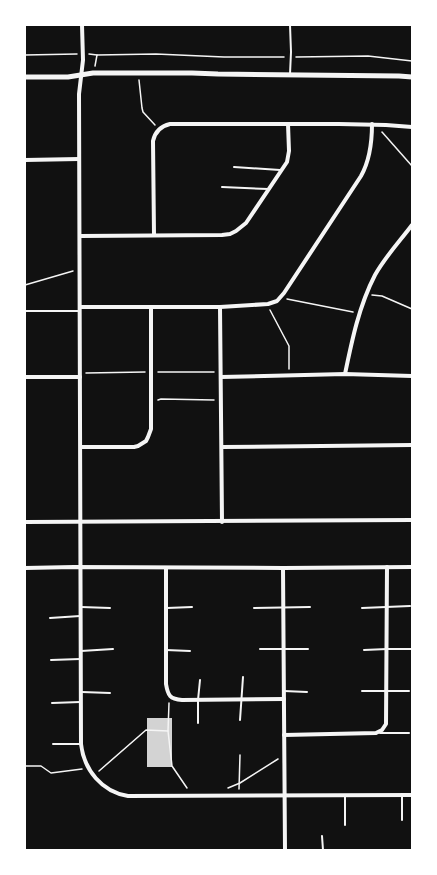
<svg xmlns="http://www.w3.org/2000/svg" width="437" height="875" font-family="'DejaVu Sans',sans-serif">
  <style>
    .building { fill: #d3d3d3 }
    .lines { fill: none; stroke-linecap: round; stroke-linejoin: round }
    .path { stroke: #f5f5f5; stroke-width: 1.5 }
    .service { stroke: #f5f5f5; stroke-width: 2 }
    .minor { stroke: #f5f5f5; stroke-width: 4 }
    .tertiary { stroke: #f5f5f5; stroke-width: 5 }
  </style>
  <rect width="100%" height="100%" fill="#111"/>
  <rect class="building" x="147" y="718" width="25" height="49"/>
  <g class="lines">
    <g class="path">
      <path d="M89,54L97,55"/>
      <path d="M25,55L77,54"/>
      <path d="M296,57L368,56L412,61"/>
      <path d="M95,66L97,55L156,54L224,57H284"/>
      <path d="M139,80L142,108L143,112L155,125"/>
      <path d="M382,132L412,166"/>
      <path d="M25,285L73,271"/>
      <path d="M372,295L382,296L412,309"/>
      <path d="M287,299L353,312"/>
      <path d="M270,310L289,346V369"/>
      <path d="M158,372H214"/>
      <path d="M86,373L145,372"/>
      <path d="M158,400L161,399L214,400"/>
      <path d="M169,703L168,731L172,766L187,788"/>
      <path d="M25,766H41L51,773L82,769"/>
      <path d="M99,771L146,730L168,731"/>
      <path d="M228,788L240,783L278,759"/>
      <path d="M239,789L240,755"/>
    </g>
    <g class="service">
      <path d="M290,25L291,52L290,74"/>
      <path d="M234,167L280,170"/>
      <path d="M222,187L268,189"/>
      <path d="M25,311H80"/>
      <path d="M81,607L110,608"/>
      <path d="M167,608L192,607"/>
      <path d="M254,608L310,607"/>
      <path d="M362,608L410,606"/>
      <path d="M50,618L80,616"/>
      <path d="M260,649H308"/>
      <path d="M166,650L190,651"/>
      <path d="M364,650L387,649H411"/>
      <path d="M81,651L113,649"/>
      <path d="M51,660L80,659"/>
      <path d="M284,691L307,692"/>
      <path d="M362,691H409"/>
      <path d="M82,692L110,693"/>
      <path d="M52,703L80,702"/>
      <path d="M240,720L243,677"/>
      <path d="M198,723V700L200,680"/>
      <path d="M380,733H409"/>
      <path d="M53,744H80"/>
      <path d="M345,796V825"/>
      <path d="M402,820V795"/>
      <path d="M322,836L323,850"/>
    </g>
    <g class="minor">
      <path d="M82,25L83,60L79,94L81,744C84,770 102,792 128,796L412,795"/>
      <path d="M25,160L79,159"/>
      <path d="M154,235L153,141C155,132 161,126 170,124H339L386,125L412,127"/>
      <path d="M80,236L222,235L230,234L236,231L246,223L287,162L289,151L288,124"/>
      <path d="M80,307H220L268,304L277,301L284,293L361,176C370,160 372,142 372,124"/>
      <path d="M220,307L222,522"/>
      <path d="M345,374C352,340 359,306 375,275C385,257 400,241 412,225"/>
      <path d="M25,377H80"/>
      <path d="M221,377L345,374L412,376"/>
      <path d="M81,447H134L138,446L146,441L148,437L151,429V307"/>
      <path d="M222,447L412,445"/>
      <path d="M25,522L412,520"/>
      <path d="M25,568L74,567L283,568L412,567"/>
      <path d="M166,568V684C168,696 170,699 182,700L284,699"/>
      <path d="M283,568L285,850"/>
      <path d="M284,735L376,733L382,730L386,724L387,567"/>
    </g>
    <path class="tertiary" d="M25,77H68L93,73H192L218,74L399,76L412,77"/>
  </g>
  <rect width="437" height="875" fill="none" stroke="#ffffff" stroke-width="52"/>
</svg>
